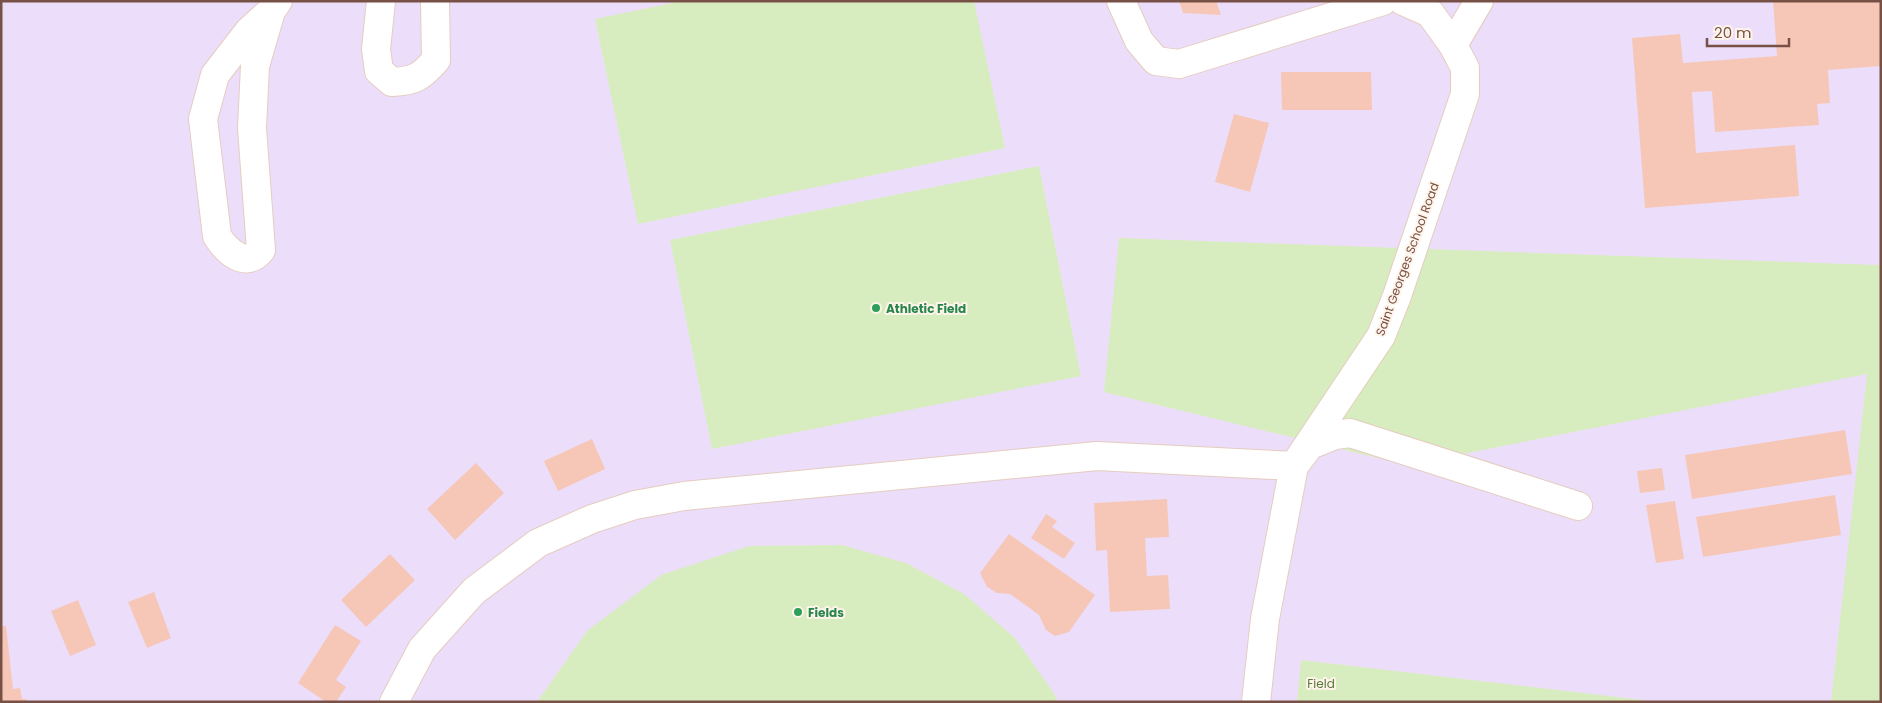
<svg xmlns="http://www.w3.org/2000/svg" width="1882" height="703" font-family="Poppins,sans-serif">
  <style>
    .education { fill: #ecdefa }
    .green { fill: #d8edbf }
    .building { fill: #f6c7b7 }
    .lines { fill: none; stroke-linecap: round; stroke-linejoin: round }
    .minor-casing { stroke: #e5ccbf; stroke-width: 30 }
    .minor { stroke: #fff; stroke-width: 28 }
    .leisure-dot { fill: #2e9e5b; stroke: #fff4ea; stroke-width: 2 }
    .labels { text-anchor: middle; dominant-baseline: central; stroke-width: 4; stroke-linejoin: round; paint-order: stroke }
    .street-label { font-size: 12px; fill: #785146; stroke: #fff4ea }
    .leisure-label { font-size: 12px; font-weight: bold; fill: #27864d; stroke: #fff4ea; text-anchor: start }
    .park-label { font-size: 12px; fill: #55793a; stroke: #fff4ea }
  </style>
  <rect width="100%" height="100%" fill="#feefe1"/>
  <path class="education" d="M1,1H1881V641L1860,702H1Z"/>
  <g class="green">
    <path d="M682,1H974L1005,148L638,224L595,19Z"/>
    <path d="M1039,166L1081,376L712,449L670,240Z"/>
    <path d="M1119,238L1879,265L1881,257V702H1831L1867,374L1407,465L1104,392Z"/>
    <path d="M842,545L906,563L964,594L1015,638L1053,692L1058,702H537L587,631L661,575L749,546Z"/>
    <path d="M1301,660L1660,702H1297Z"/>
  </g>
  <g class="building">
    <path d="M1179,1H1216L1221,15L1183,13Z"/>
    <path d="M1773,1H1881V66L1828,70L1830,103L1817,104L1819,125L1715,132L1712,91L1692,92L1696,153L1795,145L1799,196L1645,208L1632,38L1680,34L1683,63L1777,56Z"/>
    <path d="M1281,72H1371L1372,110H1282Z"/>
    <path d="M1234,114L1269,123L1250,192L1215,182Z"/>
    <path d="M1845,430L1852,474L1692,499L1685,455Z"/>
    <path d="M592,439L605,469L558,491L544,461Z"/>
    <path d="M476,463L504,493L455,540L427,509Z"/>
    <path d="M1662,468L1665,490L1640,493L1637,471Z"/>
    <path d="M1835,495L1841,535L1703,557L1696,517Z"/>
    <path d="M1167,499L1169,537L1145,538L1147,576L1168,575L1170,609L1110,612L1107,550L1096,551L1094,503Z"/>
    <path d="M1675,501L1684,559L1656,563L1646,505Z"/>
    <path d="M1046,514L1057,521L1052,527L1075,543L1064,559L1031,538Z"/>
    <path d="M1009,534L1095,595L1069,632L1055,636L1046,630L1039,615L1010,594L997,593L987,587L980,573Z"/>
    <path d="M390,554L415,580L366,627L341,600Z"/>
    <path d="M154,592L171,638L147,648L128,602Z"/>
    <path d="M78,600L96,645L70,656L51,611Z"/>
    <path d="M335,625L361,641L336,680L346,687L336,702H326L298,683Z"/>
    <path d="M1,626H6L13,689L20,688L22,699H26L27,702H1Z"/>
  </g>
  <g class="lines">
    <g class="minor-casing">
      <g id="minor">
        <path d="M381,1L376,49L379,71L392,82C415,81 421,77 436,60L435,1"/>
        <path d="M1121,1L1139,41L1156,61L1179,64L1383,1"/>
        <path d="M271,11L255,66L252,128L261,250C246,269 227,252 217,236L203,119L215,75L249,31L271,11L278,1"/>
        <path d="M1453,45L1479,1"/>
        <path d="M394,702L422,649L474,591L538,543L592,519L635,505L684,496L1097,456L1294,466L1310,445L1335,435L1350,433L1578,506"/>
        <path d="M1256,702L1265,619L1294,466L1381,336L1397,296L1465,94V68L1453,45L1430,13L1403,1"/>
      </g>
    </g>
    <use href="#minor" class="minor"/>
  </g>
  <g class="leisure-dot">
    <circle cx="876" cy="308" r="5"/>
    <circle cx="798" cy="612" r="5"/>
  </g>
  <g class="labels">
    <g class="street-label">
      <text transform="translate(1407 259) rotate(-70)">Saint Georges School Road</text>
    </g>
    <g class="leisure-label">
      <text x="886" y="308">Athletic Field</text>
      <text x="808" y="612">Fields</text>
    </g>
    <g class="park-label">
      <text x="1321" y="683">Field</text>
    </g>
  </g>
  <rect width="1882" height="703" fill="none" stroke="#785146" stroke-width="5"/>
  <path d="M1707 38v8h82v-8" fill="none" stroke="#785146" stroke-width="2.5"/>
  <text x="1714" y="38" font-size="15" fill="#785146" stroke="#fff4ea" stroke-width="4" paint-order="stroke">20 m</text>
</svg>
